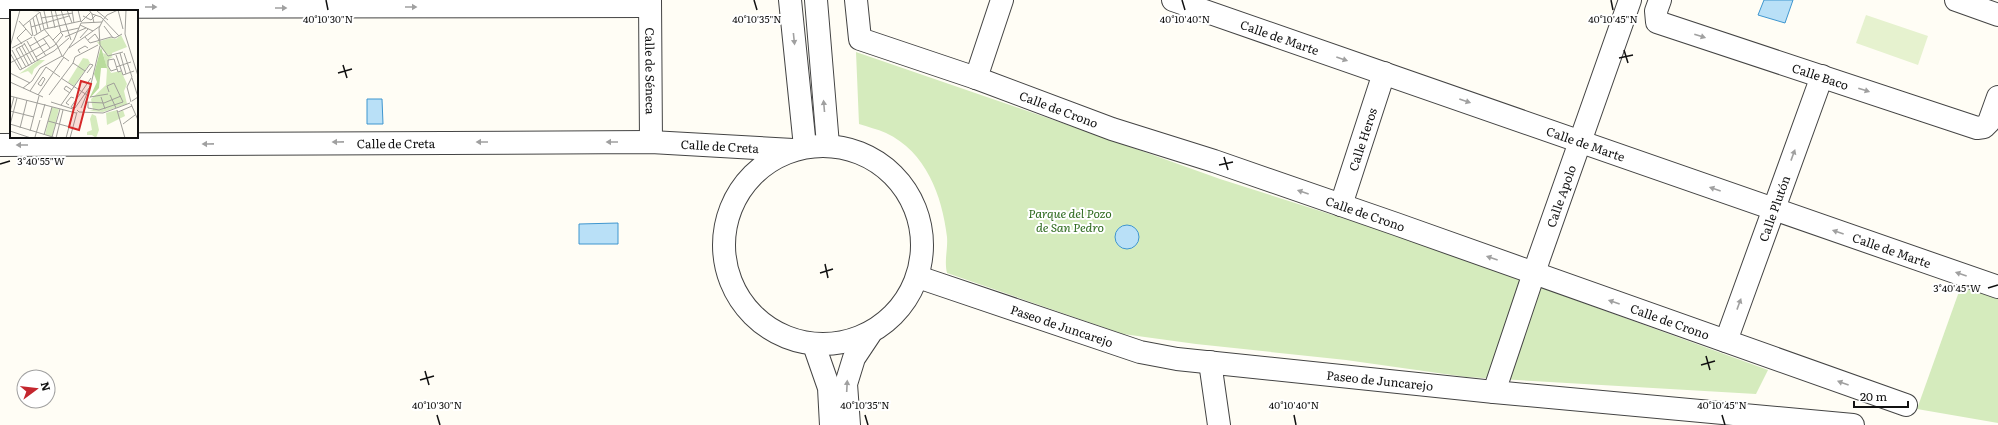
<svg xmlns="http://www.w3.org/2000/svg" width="1998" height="425" font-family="Literata,serif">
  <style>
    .green { fill: #d5ebbd }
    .pitch { fill: #e6f2cf }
    .water { fill: #b9e0f7; stroke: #3f96cf }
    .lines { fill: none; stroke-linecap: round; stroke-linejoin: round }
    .minor-casing { stroke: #444; stroke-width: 24 }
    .minor { stroke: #fff; stroke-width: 22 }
    .oneway { fill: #a0a0a0 }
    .ticks { fill: none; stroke: #111; stroke-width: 1.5 }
    .labels { text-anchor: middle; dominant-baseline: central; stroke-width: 4; stroke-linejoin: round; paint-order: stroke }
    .street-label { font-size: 12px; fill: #111; stroke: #fff }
    .park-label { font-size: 12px; font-style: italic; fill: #2f6b1f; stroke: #fff }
    .inset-road { fill: none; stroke: #a09f9a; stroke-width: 1 }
    .view { fill: #d62828; fill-opacity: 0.15; stroke: #d62828; stroke-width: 2 }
    .inset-edge { fill: none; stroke: #111; stroke-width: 2 }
    .ticks-label { font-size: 10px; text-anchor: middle; fill: #111; stroke: #fff; stroke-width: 4; stroke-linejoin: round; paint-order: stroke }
  </style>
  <rect width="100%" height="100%" fill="#fffdf5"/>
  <g class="green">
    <path d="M856,52L1100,136L1220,179L1405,238L1768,370L1756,394L1466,377L1346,360L1196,344L1123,334L947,273C944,260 948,249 947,237C942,195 926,152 886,133C877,129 868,127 859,124Z"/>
    <path d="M1961,286L1998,299V423L1917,409Z"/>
  </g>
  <path class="pitch" d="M1866,15L1928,36L1918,65L1856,43Z"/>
  <g class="water">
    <path d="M1764,0H1793L1785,23L1758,15Z"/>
    <path d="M367,99H382L383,124H367Z"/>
    <path d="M618,223V244H579V224Z"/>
    <circle cx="1127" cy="237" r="12"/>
  </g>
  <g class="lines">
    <g class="minor-casing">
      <g id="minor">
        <path id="s1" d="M650,0L651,142"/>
        <path d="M790,0L805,147"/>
        <path d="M816,0L828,145"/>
        <path id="s2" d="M856,0L860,39L976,78L1112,129L1214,161L1396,224L1906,405"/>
        <path id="s3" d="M1173,0L1998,287"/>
        <path id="s4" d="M1660,0L1656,11L1657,22L1977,128L1984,127L1989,122L1998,97"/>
        <path d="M1956,0L1998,15"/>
        <path d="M0,7L650,6"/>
        <path d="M976,78L1002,0"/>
        <path id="s5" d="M0,145L651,142L793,150"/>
        <circle cx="823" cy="245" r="99"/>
        <path id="s6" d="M1341,205L1384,73"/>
        <path id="s7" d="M918,277L1140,352L1177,359L1494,392L1853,425"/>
        <path id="s8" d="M1726,341L1822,76"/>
        <path d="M814,345L829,388L831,425"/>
        <path d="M1210,362L1219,425"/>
        <path id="s9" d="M1494,392L1539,258L1630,0"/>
        <path d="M849,425L846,384L854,358L870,334"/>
      </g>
    </g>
    <use href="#minor" class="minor"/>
  </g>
  <defs><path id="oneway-solid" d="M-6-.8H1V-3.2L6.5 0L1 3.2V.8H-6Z"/></defs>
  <g class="oneway">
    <use href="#oneway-solid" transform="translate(151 7)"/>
    <use href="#oneway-solid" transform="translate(411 7)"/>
    <use href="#oneway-solid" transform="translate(281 8)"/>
    <use href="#oneway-solid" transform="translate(1700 36) rotate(18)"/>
    <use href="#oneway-solid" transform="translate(794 39) rotate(84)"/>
    <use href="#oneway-solid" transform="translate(1342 59) rotate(19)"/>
    <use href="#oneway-solid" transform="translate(1864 90) rotate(18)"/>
    <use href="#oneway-solid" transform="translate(1465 101) rotate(19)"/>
    <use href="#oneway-solid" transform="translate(824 106) rotate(-95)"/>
    <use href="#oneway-solid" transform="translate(338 142) rotate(179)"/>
    <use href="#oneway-solid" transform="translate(482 142) rotate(180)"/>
    <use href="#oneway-solid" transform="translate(612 142) rotate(180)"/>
    <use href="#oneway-solid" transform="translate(208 144) rotate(179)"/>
    <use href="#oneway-solid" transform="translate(22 145) rotate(180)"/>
    <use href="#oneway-solid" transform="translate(1793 155) rotate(-70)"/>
    <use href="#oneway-solid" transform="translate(1715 189) rotate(-161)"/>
    <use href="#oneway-solid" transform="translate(1303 192) rotate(-161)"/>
    <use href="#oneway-solid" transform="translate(1838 232) rotate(-161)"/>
    <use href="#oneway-solid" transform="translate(1492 258) rotate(-161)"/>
    <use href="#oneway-solid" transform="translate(1961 274) rotate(-161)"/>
    <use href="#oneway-solid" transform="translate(1614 302) rotate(-161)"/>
    <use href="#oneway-solid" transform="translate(1739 304) rotate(-70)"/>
    <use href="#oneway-solid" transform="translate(1843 383) rotate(-160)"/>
    <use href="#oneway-solid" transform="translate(847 386) rotate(-87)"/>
  </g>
  <path class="ticks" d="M326,0L328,10M754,0L757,10M1182,0L1185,10M1611,0L1613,10M1624,50L1628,63M1619,58L1633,55M343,65L347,78M338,73L352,69M1224,157L1228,170M0,164L10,161M1219,165L1233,162M825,264L828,278M820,273L833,269M1988,288L1998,285M1706,356L1710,370M1701,365L1715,361M425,371L429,385M420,380L434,376M437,415L440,425M865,415L868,425M1294,415L1296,425M1722,415L1725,425"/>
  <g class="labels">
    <g class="street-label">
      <text stroke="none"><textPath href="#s3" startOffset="113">Calle de Marte</textPath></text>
      <text stroke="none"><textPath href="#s1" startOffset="71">Calle de Séneca</textPath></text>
      <text stroke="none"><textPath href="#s4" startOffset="195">Calle Baco</textPath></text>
      <text stroke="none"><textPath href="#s2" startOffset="250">Calle de Crono</textPath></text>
      <text stroke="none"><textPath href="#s6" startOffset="69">Calle Heros</textPath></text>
      <text stroke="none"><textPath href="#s5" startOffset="396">Calle de Creta</textPath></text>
      <text stroke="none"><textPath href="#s3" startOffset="437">Calle de Marte</textPath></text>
      <text stroke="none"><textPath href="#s5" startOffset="720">Calle de Creta</textPath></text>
      <text stroke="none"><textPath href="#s9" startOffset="207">Calle Apolo</textPath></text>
      <text stroke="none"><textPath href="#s8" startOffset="141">Calle Plutón</textPath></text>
      <text stroke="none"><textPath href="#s2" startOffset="574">Calle de Crono</textPath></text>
      <text stroke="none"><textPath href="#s3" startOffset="761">Calle de Marte</textPath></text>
      <text stroke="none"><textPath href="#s2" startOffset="897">Calle de Crono</textPath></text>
      <text stroke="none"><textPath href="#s7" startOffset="152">Paseo de Juncarejo</textPath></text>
      <text stroke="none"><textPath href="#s7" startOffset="476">Paseo de Juncarejo</textPath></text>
    </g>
    <g class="park-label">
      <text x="1070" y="213">Parque del Pozo<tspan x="1070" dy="14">de San Pedro</tspan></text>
    </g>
  </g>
  <g transform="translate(10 10)">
    <rect width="128" height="128" fill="#fffdf5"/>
    <path d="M111,25L117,37L102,43V46L96,44L87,32L100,28L106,29ZM93,43L103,47L99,49L98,56L101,63L111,61L117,74L114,81L117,94L93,102L79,101L83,100L81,89L96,75L97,60ZM73,48L78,49L80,53L64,76L58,72ZM29,50H35L24,59L22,65L18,61L9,64ZM42,97L49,99L42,127L35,125ZM107,100L108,103L113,100L115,106L97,115L96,103ZM82,104L86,106L89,120L86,128L82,125H77V122L82,120L80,109Z" fill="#d5ebbd"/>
    <path d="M91,37L97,58H91L89,78L79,89L87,72L84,64Z" fill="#b9dc9c"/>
    <path class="inset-road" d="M16,0L29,1M41,0L45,18M45,0L51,22M51,0L61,30M57,0L62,13M62,0L64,13M68,0L71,12M79,0L82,4L84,13M108,0L113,19M116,0L115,24L128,66M34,1L38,18M87,1L98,10M30,2L34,19M82,4L91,7L109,26M26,5L31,21M73,6L81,10L86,5M23,8L27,24M31,8L63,3M93,10L97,5L108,0M9,11L22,26M20,11L23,26M71,12L81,2M71,13L92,12M70,15L83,21M13,16L30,2M94,16L103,28M21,17L59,6M34,19L47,35L52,46L59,51M24,26L35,19L71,11M24,27L36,46M55,27L76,18M75,27L80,33L101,27L105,28L112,24M33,28L40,38M70,28L78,19M43,30L51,22L69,18M78,30L85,24L89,30M17,31L28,51M14,33L25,52M12,34L7,28L16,19M15,34L6,39L16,57M90,35L98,46L113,42M90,35L89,18L93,10M12,36L22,54M20,36L39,25M0,37L10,0M9,37L19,56M2,38L22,27M59,38L90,16M2,40L12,59M0,43L10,60L44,41L59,28M70,43L68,40L75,36L78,38M110,43L116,64M114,43L122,67L117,77L121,92M106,45L113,65L124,61M53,46L64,30L71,13M26,47L45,35L53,25L50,22M104,49L98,50V56L101,61L107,59M104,49L108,62L111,61M0,53L37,33M63,53L75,61M106,57L121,52M0,63L20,73M33,67L35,69L31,76L28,74ZM51,68L77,85M0,72L33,87M13,78L22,71L30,58L52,46M20,81L36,57L50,67M60,83L54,79L56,76L62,80M28,85L54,47M39,85L63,53L65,47L88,35M100,85L106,98M0,86L66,103M80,87L98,84M91,87L95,99M122,91L128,87L122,68M41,92L63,99M75,92L94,93L111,86M78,92V98L89,100L113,92L104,73L97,76L99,82M121,94L128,110M51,95L80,54L83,55L77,63M59,95L56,93L61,87L64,88M61,97L81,68M61,97L65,98L79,78M71,98L81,74L90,36M67,100L69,102L93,103L120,93M107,100L115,128M0,101L24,107M0,102L4,87M108,102L122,96M31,108L35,94M38,111L60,117M0,114L46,128M113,114L125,105M0,115L7,88M10,118L17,90M0,121L21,128M20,121L29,86M34,125L42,97M25,127L30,110M42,127L50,99M46,128L53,100M56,128L63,102M60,128L67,102"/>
    <path class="view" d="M71,71L81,74L69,120L59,117Z"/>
    <rect width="128" height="128" class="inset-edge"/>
  </g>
  <g class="ticks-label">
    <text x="328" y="23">40°10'30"N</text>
    <text x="757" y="23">40°10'35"N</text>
    <text x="1185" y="23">40°10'40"N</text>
    <text x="1613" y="23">40°10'45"N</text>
    <text x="41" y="165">3°40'55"W</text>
    <text x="1957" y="292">3°40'45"W</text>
    <text x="437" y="409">40°10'30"N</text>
    <text x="865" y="409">40°10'35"N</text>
    <text x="1294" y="409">40°10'40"N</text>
    <text x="1722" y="409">40°10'45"N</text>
  </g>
  <g transform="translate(36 389) rotate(75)"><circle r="19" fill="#ffffff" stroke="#a0a0a0"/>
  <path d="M0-3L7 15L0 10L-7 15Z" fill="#c4262e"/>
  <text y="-6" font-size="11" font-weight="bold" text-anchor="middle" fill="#111111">N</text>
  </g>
  <path d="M1854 401v6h54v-6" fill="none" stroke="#111111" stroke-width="2"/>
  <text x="1860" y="401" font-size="12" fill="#111111" stroke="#ffffff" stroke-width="3" paint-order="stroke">20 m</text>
</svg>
